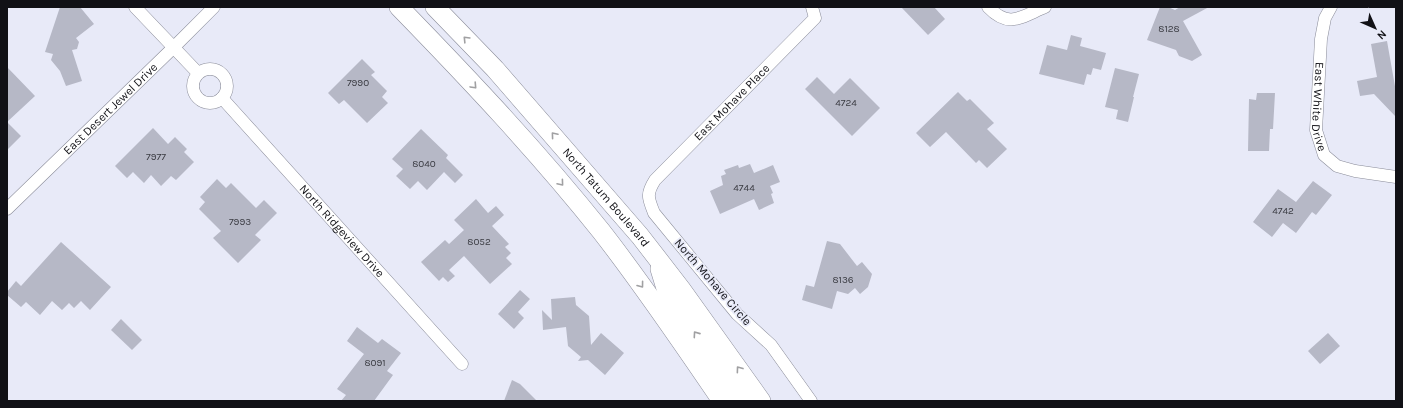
<svg xmlns="http://www.w3.org/2000/svg" width="1403" height="408" font-family="Karla,sans-serif">
  <style>
    .building { fill: #b6b8c6 }
    .lines { fill: none; stroke-linecap: round; stroke-linejoin: round }
    .street-casing { stroke: #8a8c99; stroke-width: 13 }
    .primary-casing { stroke: #8a8c99; stroke-width: 20 }
    .street { stroke: #fff; stroke-width: 12 }
    .primary { stroke: #fff; stroke-width: 19 }
    .oneway { stroke: #a0a0a2 }
    .labels { text-anchor: middle; dominant-baseline: central; stroke-width: 3.5; stroke-linejoin: round; paint-order: stroke }
    .number-label { font-size: 10px; fill: #3a3b42 }
    .street-label { font-size: 12px; fill: #111116; stroke: #e8eaf8 }
  </style>
  <rect width="100%" height="100%" fill="#e8eaf8"/>
  <g class="building">
    <path d="M60,7H80L94,24L76,38L79,42L77,49L72,50L82,81L66,86L60,71L51,60L53,54L45,52Z"/>
    <path d="M901,7H934L945,19L928,35Z"/>
    <path d="M1160,7H1168L1175,10L1180,7H1209L1183,21L1202,55L1192,61L1179,56L1176,50L1147,40Z"/>
    <path d="M1071,35L1082,38L1080,46L1106,53L1101,70L1093,68L1091,75L1087,74L1084,85L1039,74L1047,45L1067,50Z"/>
    <path d="M1387,41L1396,92V117L1374,94L1360,96L1357,81L1377,77L1371,44Z"/>
    <path d="M362,59L375,72L371,75L387,91L382,97L388,103L367,123L344,100L339,104L328,93Z"/>
    <path d="M7,67L35,96L7,122L21,136L7,150Z"/>
    <path d="M1115,68L1139,74L1133,97H1134L1128,122L1116,119L1118,110L1105,107Z"/>
    <path d="M817,77L834,94L850,78L880,108L852,136L805,89Z"/>
    <path d="M958,92L967,101L970,99L994,123L987,129L1007,149L987,168L979,160L976,163L946,132L930,147L916,133Z"/>
    <path d="M1257,93H1275L1273,129H1270L1269,151H1248L1249,99L1256,100Z"/>
    <path d="M153,128L168,144L175,137L187,149L184,152L194,162L176,180L171,176L161,186L151,175L144,183L133,172L127,178L115,166Z"/>
    <path d="M421,129L448,155L446,158L463,175L455,183L444,172L427,190L418,181L410,189L396,176L403,169L392,159Z"/>
    <path d="M750,164L754,173L773,165L780,182L770,186L773,193L771,194L774,203L759,210L754,199L720,214L710,191L723,185L721,176L726,174L724,170L738,165L739,168Z"/>
    <path d="M217,179L226,188L231,183L256,208L264,200L277,213L255,235L261,240L238,263L213,238L221,231L199,209L205,202L200,197Z"/>
    <path d="M1313,181L1332,195L1316,215L1312,212L1296,233L1283,223L1272,237L1253,222L1278,189L1296,202Z"/>
    <path d="M476,199L488,213L496,206L504,215L492,226L509,244L505,247L511,253L506,258L512,264L490,284L464,256L449,270L455,276L448,282L443,277L439,281L421,262L445,240L449,244L464,230L454,220Z"/>
    <path d="M827,241L840,244L857,266L862,262L872,274L868,287L860,294L855,288L848,294L837,291L832,309L802,300L806,285L814,287Z"/>
    <path d="M61,242L111,287L90,310L81,301L74,308L69,303L62,310L52,301L40,315L26,302L21,307L7,295V292L16,281L21,286Z"/>
    <path d="M520,290L530,299L518,312L524,318L514,329L498,314Z"/>
    <path d="M575,297L576,305L589,316L591,345L601,333L624,353L605,375L588,360L578,361L581,357L568,346L566,327L543,330L542,310L552,320L551,299Z"/>
    <path d="M121,319L142,340L132,350L111,330Z"/>
    <path d="M357,327L378,343L382,339L401,353L387,371L393,375L374,401H341L346,395L337,389L364,354L347,341Z"/>
    <path d="M1328,333L1340,346L1320,364L1308,351Z"/>
    <path d="M512,380L520,384L537,401H504Z"/>
  </g>
  <g class="lines">
    <g class="street-casing">
      <g id="street">
        <path d="M135,7L198,73"/>
        <path d="M988,7C1009,29 1021,17 1045,7"/>
        <path id="s1" d="M1331,7L1325,18L1321,39L1316,130L1324,155L1337,166L1355,171L1396,177"/>
        <circle cx="210" cy="86" r="17"/>
        <path id="s2" d="M222,98L462,364"/>
        <path id="s3" d="M7,209L174,47L214,7"/>
        <path id="s4" d="M811,401L771,345L737,314L654,213C648,198 646,194 655,180L815,18L812,7"/>
      </g>
    </g>
    <g class="primary-casing">
      <g id="primary">
        <path d="M399,7C469,79 538,152 601,231C644,286 683,344 722,401"/>
        <path id="s5" d="M435,7L495,69L640,236L681,289L761,401"/>
        <path d="M660,269L668,295L742,401"/>
      </g>
    </g>
    <use href="#street" class="street"/>
    <use href="#primary" class="primary"/>
  </g>
  <defs><path id="oneway-chevron" d="M-2-3.5L2.5 0L-2 3.5" fill="none" stroke-width="1.6" stroke-linecap="round" stroke-linejoin="round"/></defs>
  <g class="oneway">
    <use href="#oneway-chevron" transform="translate(466 39) rotate(-134)"/>
    <use href="#oneway-chevron" transform="translate(474 86) rotate(47)"/>
    <use href="#oneway-chevron" transform="translate(554 135) rotate(-130)"/>
    <use href="#oneway-chevron" transform="translate(561 183) rotate(50)"/>
    <use href="#oneway-chevron" transform="translate(641 285) rotate(53)"/>
    <use href="#oneway-chevron" transform="translate(696 334) rotate(-125)"/>
    <use href="#oneway-chevron" transform="translate(739 369) rotate(-126)"/>
  </g>
  <g class="labels">
    <g class="number-label">
      <text x="1169" y="29">8128</text>
      <text x="358" y="83">7990</text>
      <text x="846" y="103">4724</text>
      <text x="156" y="157">7977</text>
      <text x="424" y="164">8040</text>
      <text x="744" y="188">4744</text>
      <text x="1283" y="211">4742</text>
      <text x="240" y="222">7993</text>
      <text x="479" y="242">8052</text>
      <text x="843" y="280">8136</text>
      <text x="375" y="363">8091</text>
    </g>
    <g class="street-label">
      <text stroke="none"><textPath href="#s4" startOffset="390">East Mohave Place</textPath></text>
      <text stroke="none"><textPath href="#s1" startOffset="102">East White Drive</textPath></text>
      <text stroke="none"><textPath href="#s3" startOffset="144">East Desert Jewel Drive</textPath></text>
      <text stroke="none"><textPath href="#s5" startOffset="256">North Tatum Boulevard</textPath></text>
      <text stroke="none"><textPath href="#s2" startOffset="179">North Ridgeview Drive</textPath></text>
      <text transform="translate(713 282) rotate(49)">North Mohave Circle</text>
    </g>
  </g>
  <rect width="1403" height="408" fill="none" stroke="#111116" stroke-width="16"/>
  <g transform="translate(1375 28) rotate(135)" stroke="#e8eaf8" stroke-width="3" paint-order="stroke">
  <path d="M0-3L7 15L0 10L-7 15Z" fill="#111116"/>
  <text y="-6" font-size="11" font-weight="bold" text-anchor="middle" fill="#111116">N</text>
  </g>
</svg>
